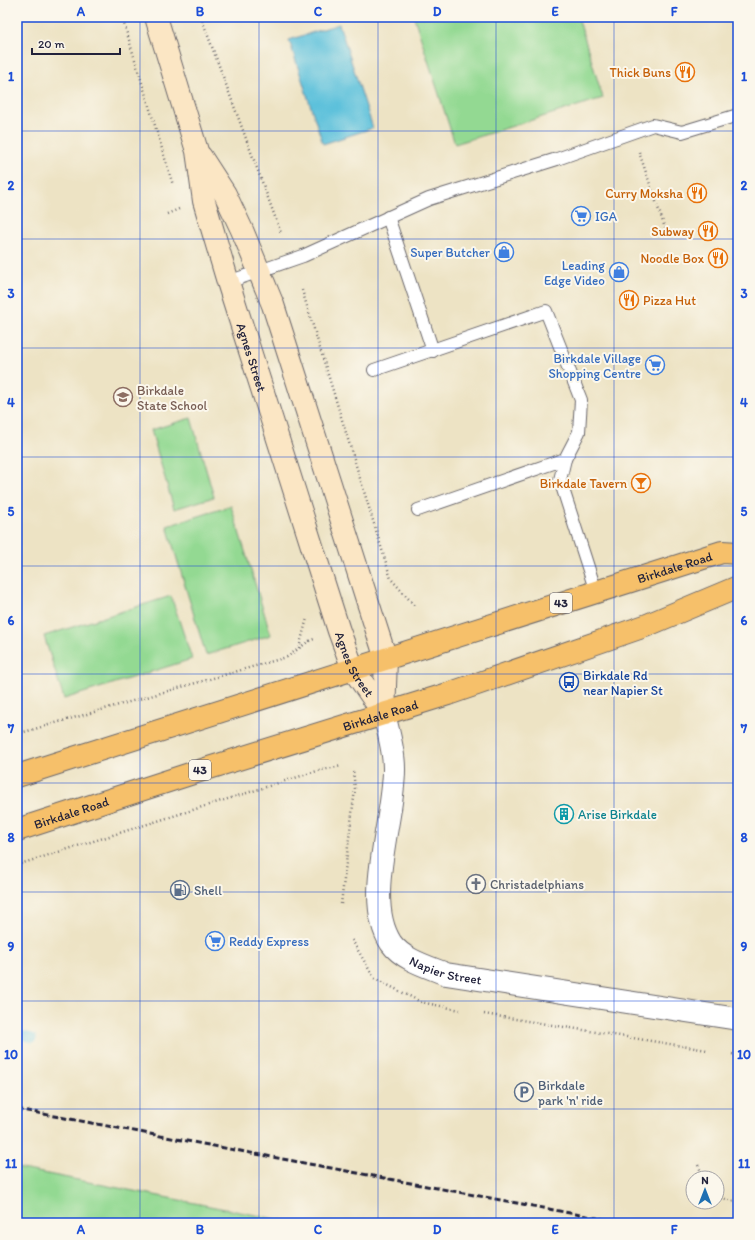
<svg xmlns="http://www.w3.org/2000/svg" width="755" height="1240" font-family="Itim,sans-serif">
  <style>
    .green { fill: #93d992; stroke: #5a7e66 }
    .water { fill: #5dc1db; stroke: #40728b }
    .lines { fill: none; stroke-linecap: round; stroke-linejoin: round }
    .stream { stroke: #5dc1db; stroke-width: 9 }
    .lane-casing { stroke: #69666b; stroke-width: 14 }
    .street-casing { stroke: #69666b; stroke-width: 24 }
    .secondary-casing { stroke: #69666b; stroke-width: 24 }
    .primary-casing { stroke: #69666b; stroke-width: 24 }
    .path { stroke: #69666b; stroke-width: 2.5; stroke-dasharray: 1 3; stroke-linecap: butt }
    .lane { stroke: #fff; stroke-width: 12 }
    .street { stroke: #fff; stroke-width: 22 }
    .secondary { stroke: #fbe6c4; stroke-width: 22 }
    .primary { stroke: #f6c06b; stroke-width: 22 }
    .rail { stroke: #22223b; stroke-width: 3; stroke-dasharray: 6 3; stroke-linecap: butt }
    .grid { fill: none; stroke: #1d4ed8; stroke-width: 1; stroke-opacity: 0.55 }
    .labels { text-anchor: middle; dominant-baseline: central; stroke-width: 4; stroke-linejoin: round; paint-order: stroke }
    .shield { fill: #fbf7ec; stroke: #636270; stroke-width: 1 }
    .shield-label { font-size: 12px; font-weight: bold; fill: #22223b }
    .food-label { font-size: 13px; fill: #c56008; stroke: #fbf7ec; text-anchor: end }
    .shop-label { font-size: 13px; fill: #366cbe; stroke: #fbf7ec; text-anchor: end }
    .street-label { font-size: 13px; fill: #22223b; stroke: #fbf7ec }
    .education-label { font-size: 13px; fill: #785e54; stroke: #fbf7ec; text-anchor: start }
    .transit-label { font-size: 13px; fill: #164399; stroke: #fbf7ec; text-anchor: start }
    .culture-label { font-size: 13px; fill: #0d838f; stroke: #fbf7ec; text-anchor: start }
    .worship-label { font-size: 13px; fill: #5b616d; stroke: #fbf7ec; text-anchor: start }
    .service-label { font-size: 13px; fill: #4e5e75; stroke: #fbf7ec; text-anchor: start }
    .neatline { fill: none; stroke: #1d4ed8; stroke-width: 1.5 }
    .grid-label { font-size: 13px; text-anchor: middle; font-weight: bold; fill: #1d4ed8 }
  </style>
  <rect width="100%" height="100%" fill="#fbf7ec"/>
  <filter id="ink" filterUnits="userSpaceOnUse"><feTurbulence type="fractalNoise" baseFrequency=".025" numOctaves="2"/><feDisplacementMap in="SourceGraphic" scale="8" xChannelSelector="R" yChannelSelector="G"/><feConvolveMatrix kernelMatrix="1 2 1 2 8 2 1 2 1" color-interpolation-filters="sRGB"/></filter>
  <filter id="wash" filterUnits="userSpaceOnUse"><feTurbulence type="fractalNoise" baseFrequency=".012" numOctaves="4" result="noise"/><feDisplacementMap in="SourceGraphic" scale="16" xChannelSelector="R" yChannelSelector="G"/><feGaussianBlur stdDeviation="0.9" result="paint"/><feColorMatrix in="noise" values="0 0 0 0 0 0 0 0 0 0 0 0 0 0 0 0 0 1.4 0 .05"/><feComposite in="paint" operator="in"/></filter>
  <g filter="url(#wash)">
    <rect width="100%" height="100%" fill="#ede3c4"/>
    <g class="green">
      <path d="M414,17H578L603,98L455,144Z"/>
      <path d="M191,418L214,497L174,509L151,430Z"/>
      <path d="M231,506L271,635L206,655L167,526Z"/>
      <path d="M171,596L192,659L64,699L44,636Z"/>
      <path d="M17,1168L296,1223H17Z"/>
    </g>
    <path class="water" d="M339,24L373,128L323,144L289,40Z"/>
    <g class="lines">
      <path class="stream" d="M17,1034L32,1038"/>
    </g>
  </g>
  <g filter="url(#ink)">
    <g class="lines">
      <g class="lane-casing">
        <g id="lane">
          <path d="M388,217L433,351"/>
          <path d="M228,282L303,256L429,199L557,159L653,125L682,132L738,115"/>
          <path d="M374,370L546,311L581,400L579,432L565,459L418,510"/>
          <path d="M565,459L560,480L596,592"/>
        </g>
      </g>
      <g class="street-casing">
        <g id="street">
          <path id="s1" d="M384,714C388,731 394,750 394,768C395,818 362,899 391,943C403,960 429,967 446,974L738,1019"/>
        </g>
      </g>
      <g class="secondary-casing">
        <g id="secondary">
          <path id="s2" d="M156,17L197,151L204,201L228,282L339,631L353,669L384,714"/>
          <path d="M201,157L225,194L242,230L273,305L386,659L384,714"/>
        </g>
      </g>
      <g class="primary-casing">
        <g id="primary">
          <path id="s3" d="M17,776L722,552L738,553"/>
          <path id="s4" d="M17,830L196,772L448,694L645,626L738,587"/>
        </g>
      </g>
      <g class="path">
        <path d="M122,17L173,185"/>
        <path d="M201,17L281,233"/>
        <path d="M639,152L666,231L659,233"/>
        <path d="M167,214L179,209"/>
        <path d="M302,290L391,579L415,606"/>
        <path d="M299,648L307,618"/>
        <path d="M17,734L287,657L309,641L314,639"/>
        <path d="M17,865L317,771L342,766"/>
        <path d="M341,904L355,789L353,769"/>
        <path d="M352,940L374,978L421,1002L460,1010"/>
        <path d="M484,1014L707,1050"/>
        <path d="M732,1054L738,1055"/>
        <path d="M698,1165L704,1178"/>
        <path d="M717,1197L738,1202"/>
      </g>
      <use href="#lane" class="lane"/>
      <use href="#street" class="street"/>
      <use href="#secondary" class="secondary"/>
      <use href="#primary" class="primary"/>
      <path class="rail" d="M17,1109L623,1223"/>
    </g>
  </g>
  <path class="grid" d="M140,17V1223M259,17V1223M378,17V1223M496,17V1223M614,17V1223M17,131H738M17,239H738M17,348H738M17,457H738M17,566H738M17,674H738M17,783H738M17,892H738M17,1001H738M17,1109H738"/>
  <defs>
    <g id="restaurant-ring" transform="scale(1)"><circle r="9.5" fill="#fbf7ec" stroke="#e8710a" stroke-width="1.5"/><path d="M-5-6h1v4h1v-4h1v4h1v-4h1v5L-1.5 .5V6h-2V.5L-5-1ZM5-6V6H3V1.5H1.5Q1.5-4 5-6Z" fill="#e8710a"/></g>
    <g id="supermarket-ring" transform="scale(1)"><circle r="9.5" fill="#fbf7ec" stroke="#3f7fe0" stroke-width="1.5"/><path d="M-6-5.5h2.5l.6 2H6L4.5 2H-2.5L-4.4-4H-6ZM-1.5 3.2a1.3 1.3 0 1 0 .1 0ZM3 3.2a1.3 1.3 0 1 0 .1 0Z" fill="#3f7fe0"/></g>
    <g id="shop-ring" transform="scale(1)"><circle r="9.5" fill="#fbf7ec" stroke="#3f7fe0" stroke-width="1.5"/><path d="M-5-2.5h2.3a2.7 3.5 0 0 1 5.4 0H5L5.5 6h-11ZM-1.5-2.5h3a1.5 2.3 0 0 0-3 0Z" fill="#3f7fe0"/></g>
    <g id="school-ring" transform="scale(1)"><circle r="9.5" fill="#fbf7ec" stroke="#8d6e63" stroke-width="1.5"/><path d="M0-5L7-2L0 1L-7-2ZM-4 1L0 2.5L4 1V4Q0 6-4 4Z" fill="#8d6e63"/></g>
    <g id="bar-ring" transform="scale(1)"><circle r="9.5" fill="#fbf7ec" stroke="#e8710a" stroke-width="1.5"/><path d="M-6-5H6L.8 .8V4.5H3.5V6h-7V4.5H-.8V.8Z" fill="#e8710a"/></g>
    <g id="bus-ring" transform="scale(1)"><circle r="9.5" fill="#fbf7ec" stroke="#1a4fb4" stroke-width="1.5"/><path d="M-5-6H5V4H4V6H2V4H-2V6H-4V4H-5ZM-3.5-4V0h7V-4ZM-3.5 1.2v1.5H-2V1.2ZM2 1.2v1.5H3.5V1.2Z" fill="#1a4fb4"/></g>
    <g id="building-ring" transform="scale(1)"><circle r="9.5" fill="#fbf7ec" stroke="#0f9aa8" stroke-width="1.5"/><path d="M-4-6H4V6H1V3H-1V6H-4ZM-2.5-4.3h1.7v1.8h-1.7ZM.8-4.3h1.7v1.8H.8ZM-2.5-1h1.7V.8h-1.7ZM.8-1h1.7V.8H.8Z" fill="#0f9aa8"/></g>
    <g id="church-ring" transform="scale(1)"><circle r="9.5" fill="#fbf7ec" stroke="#6b7280" stroke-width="1.5"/><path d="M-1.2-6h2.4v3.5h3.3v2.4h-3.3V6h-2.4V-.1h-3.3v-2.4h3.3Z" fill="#6b7280"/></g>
    <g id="fuel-ring" transform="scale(1)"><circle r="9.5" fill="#fbf7ec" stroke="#5c6f8a" stroke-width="1.5"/><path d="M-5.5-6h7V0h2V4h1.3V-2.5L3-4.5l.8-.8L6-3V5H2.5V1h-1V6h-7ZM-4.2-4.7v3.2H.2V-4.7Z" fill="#5c6f8a"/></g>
    <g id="parking-ring" transform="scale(1)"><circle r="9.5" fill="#fbf7ec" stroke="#5c6f8a" stroke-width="1.5"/><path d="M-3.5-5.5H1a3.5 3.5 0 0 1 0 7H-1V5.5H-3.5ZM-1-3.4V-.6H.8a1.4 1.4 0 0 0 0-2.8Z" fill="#5c6f8a"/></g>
  </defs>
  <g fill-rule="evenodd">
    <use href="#restaurant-ring" x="685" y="72"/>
    <use href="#restaurant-ring" x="697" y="193"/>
    <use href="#supermarket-ring" x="581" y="216"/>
    <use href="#restaurant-ring" x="708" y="231"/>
    <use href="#shop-ring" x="504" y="252"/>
    <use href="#restaurant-ring" x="718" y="258"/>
    <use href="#shop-ring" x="619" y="272"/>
    <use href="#restaurant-ring" x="629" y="300"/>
    <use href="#supermarket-ring" x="655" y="365"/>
    <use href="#school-ring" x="123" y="397"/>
    <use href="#bar-ring" x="641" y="483"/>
    <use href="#bus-ring" x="569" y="682"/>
    <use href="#building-ring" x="564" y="814"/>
    <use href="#church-ring" x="476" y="884"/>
    <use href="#fuel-ring" x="180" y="890"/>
    <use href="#supermarket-ring" x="215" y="941"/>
    <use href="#parking-ring" x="524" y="1092"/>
  </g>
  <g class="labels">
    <g class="shield">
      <rect x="550" y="593" width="22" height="20" rx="3"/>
      <rect x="189" y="760" width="22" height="20" rx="3"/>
    </g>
    <g class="shield-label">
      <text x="561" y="603">43</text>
      <text x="200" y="770">43</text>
    </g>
    <g class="food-label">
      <text x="671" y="72">Thick Buns</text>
      <text x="683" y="193">Curry Moksha</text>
      <text x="694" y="231">Subway</text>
      <text x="704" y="258">Noodle Box</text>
      <text x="643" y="300" text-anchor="start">Pizza Hut</text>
      <text x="627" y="483">Birkdale Tavern</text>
    </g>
    <g class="shop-label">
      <text x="595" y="216" text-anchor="start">IGA</text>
      <text x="490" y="252">Super Butcher</text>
      <text x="605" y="265">Leading<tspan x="605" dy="15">Edge Video</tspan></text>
      <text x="641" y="358">Birkdale Village<tspan x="641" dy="15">Shopping Centre</tspan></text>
      <text x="229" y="941" text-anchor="start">Reddy Express</text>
    </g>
    <g class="street-label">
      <text stroke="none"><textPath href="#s2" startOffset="354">Agnes Street</textPath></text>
      <text stroke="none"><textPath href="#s3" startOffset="690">Birkdale Road</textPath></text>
      <text stroke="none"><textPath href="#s2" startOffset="678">Agnes Street</textPath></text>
      <text stroke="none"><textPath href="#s4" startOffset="381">Birkdale Road</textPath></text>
      <text stroke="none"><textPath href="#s4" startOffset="57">Birkdale Road</textPath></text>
      <text stroke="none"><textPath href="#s1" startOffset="296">Napier Street</textPath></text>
    </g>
    <g class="education-label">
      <text x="137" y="390">Birkdale<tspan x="137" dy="15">State School</tspan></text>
    </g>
    <g class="transit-label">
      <text x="583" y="675">Birkdale Rd<tspan x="583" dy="15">near Napier St</tspan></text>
    </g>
    <g class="culture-label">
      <text x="578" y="814">Arise Birkdale</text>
    </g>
    <g class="worship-label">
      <text x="490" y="884">Christadelphians</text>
    </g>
    <g class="service-label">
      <text x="194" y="890">Shell</text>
      <text x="538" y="1085">Birkdale<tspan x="538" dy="15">park 'n' ride</tspan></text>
    </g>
  </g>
  <rect width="755" height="1240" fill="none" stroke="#fbf7ec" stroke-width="44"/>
  <g transform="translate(705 1190)"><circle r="19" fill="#fbf7ec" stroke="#a4a2a5"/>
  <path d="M0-3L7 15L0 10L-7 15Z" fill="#1f6fb2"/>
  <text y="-6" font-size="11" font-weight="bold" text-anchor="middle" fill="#22223b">N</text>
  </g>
  <path d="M32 48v6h88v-6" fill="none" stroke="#22223b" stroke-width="2"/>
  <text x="38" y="48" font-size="12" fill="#22223b" stroke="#fbf7ec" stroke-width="3" paint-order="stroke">20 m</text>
  <rect x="22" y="22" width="711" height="1196" class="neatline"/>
  <g class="grid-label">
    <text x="81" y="16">A</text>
    <text x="200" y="16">B</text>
    <text x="318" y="16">C</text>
    <text x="437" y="16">D</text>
    <text x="555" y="16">E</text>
    <text x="674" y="16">F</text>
    <text x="11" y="81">1</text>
    <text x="744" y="81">1</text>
    <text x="11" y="190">2</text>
    <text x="744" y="190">2</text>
    <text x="11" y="298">3</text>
    <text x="744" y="298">3</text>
    <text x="11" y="407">4</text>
    <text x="744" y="407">4</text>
    <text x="11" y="516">5</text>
    <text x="744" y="516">5</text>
    <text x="11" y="625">6</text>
    <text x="744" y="625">6</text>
    <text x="11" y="733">7</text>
    <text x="744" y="733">7</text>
    <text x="11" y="842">8</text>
    <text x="744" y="842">8</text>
    <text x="11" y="951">9</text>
    <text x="744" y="951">9</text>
    <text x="11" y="1059">10</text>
    <text x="744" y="1059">10</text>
    <text x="11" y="1168">11</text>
    <text x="744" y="1168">11</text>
    <text x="81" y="1234">A</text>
    <text x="200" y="1234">B</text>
    <text x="318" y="1234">C</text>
    <text x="437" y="1234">D</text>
    <text x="555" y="1234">E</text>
    <text x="674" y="1234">F</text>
  </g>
</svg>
